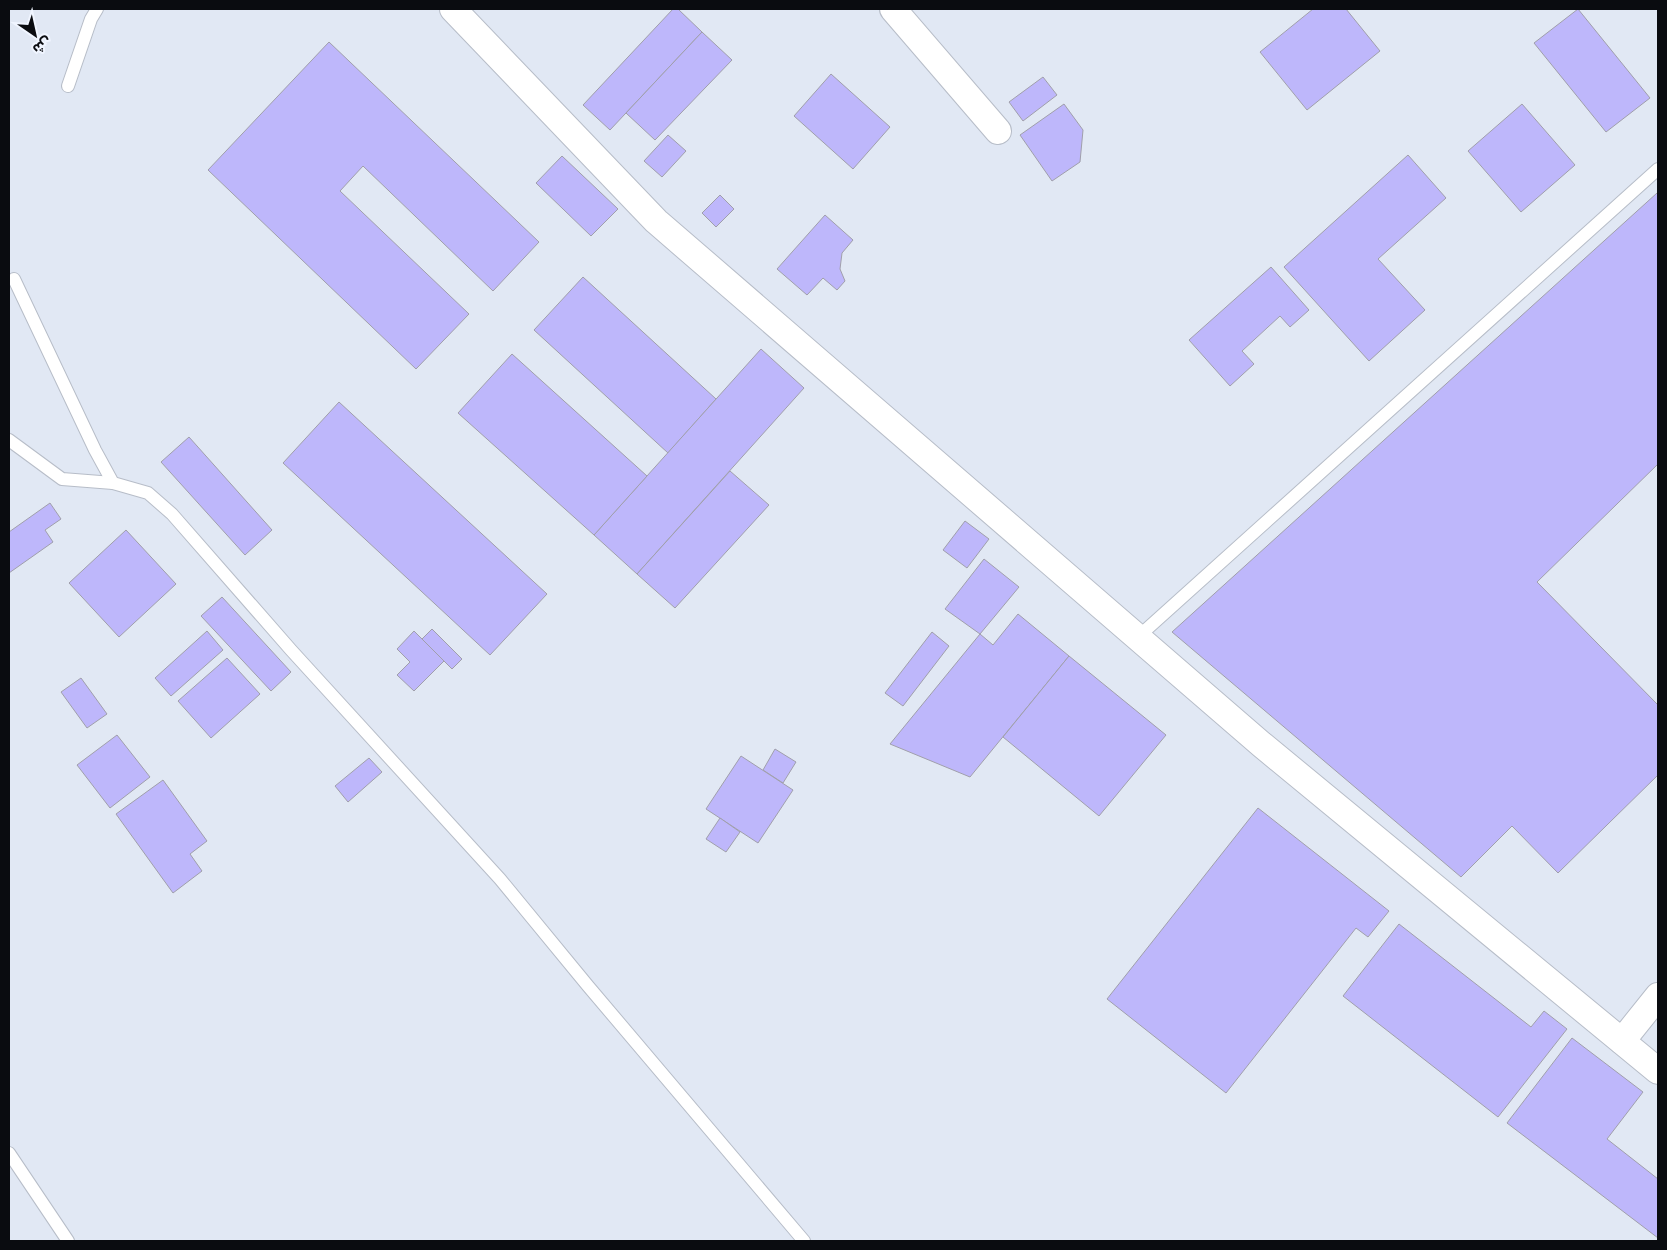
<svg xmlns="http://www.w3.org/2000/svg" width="1667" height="1250" font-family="Barlow,'Noto Sans Arabic',sans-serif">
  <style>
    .building { fill: #beb7fb; stroke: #a09fab }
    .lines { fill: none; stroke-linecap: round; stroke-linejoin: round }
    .lane-casing { stroke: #b7bdc8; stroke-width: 14 }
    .street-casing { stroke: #b7bdc8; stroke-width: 28 }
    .lane { stroke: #fff; stroke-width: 12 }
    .street { stroke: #fff; stroke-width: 26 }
  </style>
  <rect width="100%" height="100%" fill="#e1e8f4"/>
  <g class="building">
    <path d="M673,9H678L702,32L610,130L583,105Z"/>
    <path d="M1313,9H1346L1380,51L1307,110L1260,52Z"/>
    <path d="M1578,9L1650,98L1606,132L1534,43Z"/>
    <path d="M702,32L732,60L655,140L626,113Z"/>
    <path d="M329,42L539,242L493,291L363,166L340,191L469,314L416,369L208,170Z"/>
    <path d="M831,74L890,127L853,169L794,116Z"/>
    <path d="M1043,77L1057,95L1023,121L1009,102Z"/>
    <path d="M1064,104L1083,130L1080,162L1052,181L1020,135Z"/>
    <path d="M1522,104L1575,165L1521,212L1468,151Z"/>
    <path d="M668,135L686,151L662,177L644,161Z"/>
    <path d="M1408,155L1446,198L1378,259L1425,310L1369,361L1284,267Z"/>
    <path d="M562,156L618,209L591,236L536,183Z"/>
    <path d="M1657,193L1658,194V464L1537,582L1658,705V775L1558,873L1512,826L1461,877L1172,632Z"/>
    <path d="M720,195L734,209L716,227L702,213Z"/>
    <path d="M825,215L853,240L842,253L840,269L845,281L837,290L823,278L807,295L777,269Z"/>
    <path d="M1271,267L1309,310L1290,327L1280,316L1242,351L1254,364L1230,386L1189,340Z"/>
    <path d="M583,277L716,399L668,453L534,330Z"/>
    <path d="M761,349L804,388L637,574L594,535Z"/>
    <path d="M512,354L647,476L594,535L458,413Z"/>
    <path d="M339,402L547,594L490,655L283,463Z"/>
    <path d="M189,437L272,530L245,555L161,462Z"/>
    <path d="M730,471L769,505L675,608L637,574Z"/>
    <path d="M50,503L61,519L45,530L53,542L9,573V532Z"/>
    <path d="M965,521L989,539L967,568L943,550Z"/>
    <path d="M126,530L176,584L119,637L69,583Z"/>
    <path d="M984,559L1019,587L980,634L945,609Z"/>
    <path d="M222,597L291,672L271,691L201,616Z"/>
    <path d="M1018,614L1069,656L970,777L890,744L980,634L993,645Z"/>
    <path d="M432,629L462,659L452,669L422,639Z"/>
    <path d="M207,631L223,650L171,696L155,678Z"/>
    <path d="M414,631L444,661L414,691L397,675L410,662L397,649Z"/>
    <path d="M932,632L949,646L903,706L885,693Z"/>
    <path d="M1069,656L1166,735L1099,816L1003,737Z"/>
    <path d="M227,658L260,694L211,738L178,701Z"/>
    <path d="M81,678L107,714L87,728L61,692Z"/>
    <path d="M117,735L150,777L110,808L77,765Z"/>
    <path d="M775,749L796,762L783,783L763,770Z"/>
    <path d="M741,756L793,790L758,843L706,809Z"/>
    <path d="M369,758L382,772L348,802L335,786Z"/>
    <path d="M163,780L207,841L190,854L202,871L173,893L116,814Z"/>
    <path d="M1258,808L1389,911L1368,937L1356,928L1226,1093L1107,999Z"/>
    <path d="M720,818L740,832L726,852L706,839Z"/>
    <path d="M1399,924L1531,1027L1544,1011L1567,1029L1498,1117L1343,996Z"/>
    <path d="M1572,1038L1643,1092L1607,1139L1658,1179V1238L1507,1123Z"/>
  </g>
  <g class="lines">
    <g class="lane-casing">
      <g id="lane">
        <path d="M68,86L91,19L97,9"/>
        <path d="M14,279L95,450L113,483L148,493L172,514L291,650L500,879L588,986L804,1241"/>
        <path d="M9,440L62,479L113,483"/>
        <path d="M1138,637L1658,169"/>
        <path d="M9,1153L68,1241"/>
      </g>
    </g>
    <g class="street-casing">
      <g id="street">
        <path d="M453,9L656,221L1261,744L1658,1071"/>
        <path d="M893,9L998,131"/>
        <path d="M1622,1041L1658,996"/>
      </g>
    </g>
    <use href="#lane" class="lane"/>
    <use href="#street" class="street"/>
  </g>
  <rect width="1667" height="1250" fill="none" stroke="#0a0c10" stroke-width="20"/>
  <g transform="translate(35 35) rotate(146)" stroke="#f0f5ff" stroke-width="4" paint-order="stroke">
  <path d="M0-4L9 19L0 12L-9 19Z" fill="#0a0c10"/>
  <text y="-8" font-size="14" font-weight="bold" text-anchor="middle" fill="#0a0c10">ش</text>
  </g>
</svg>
